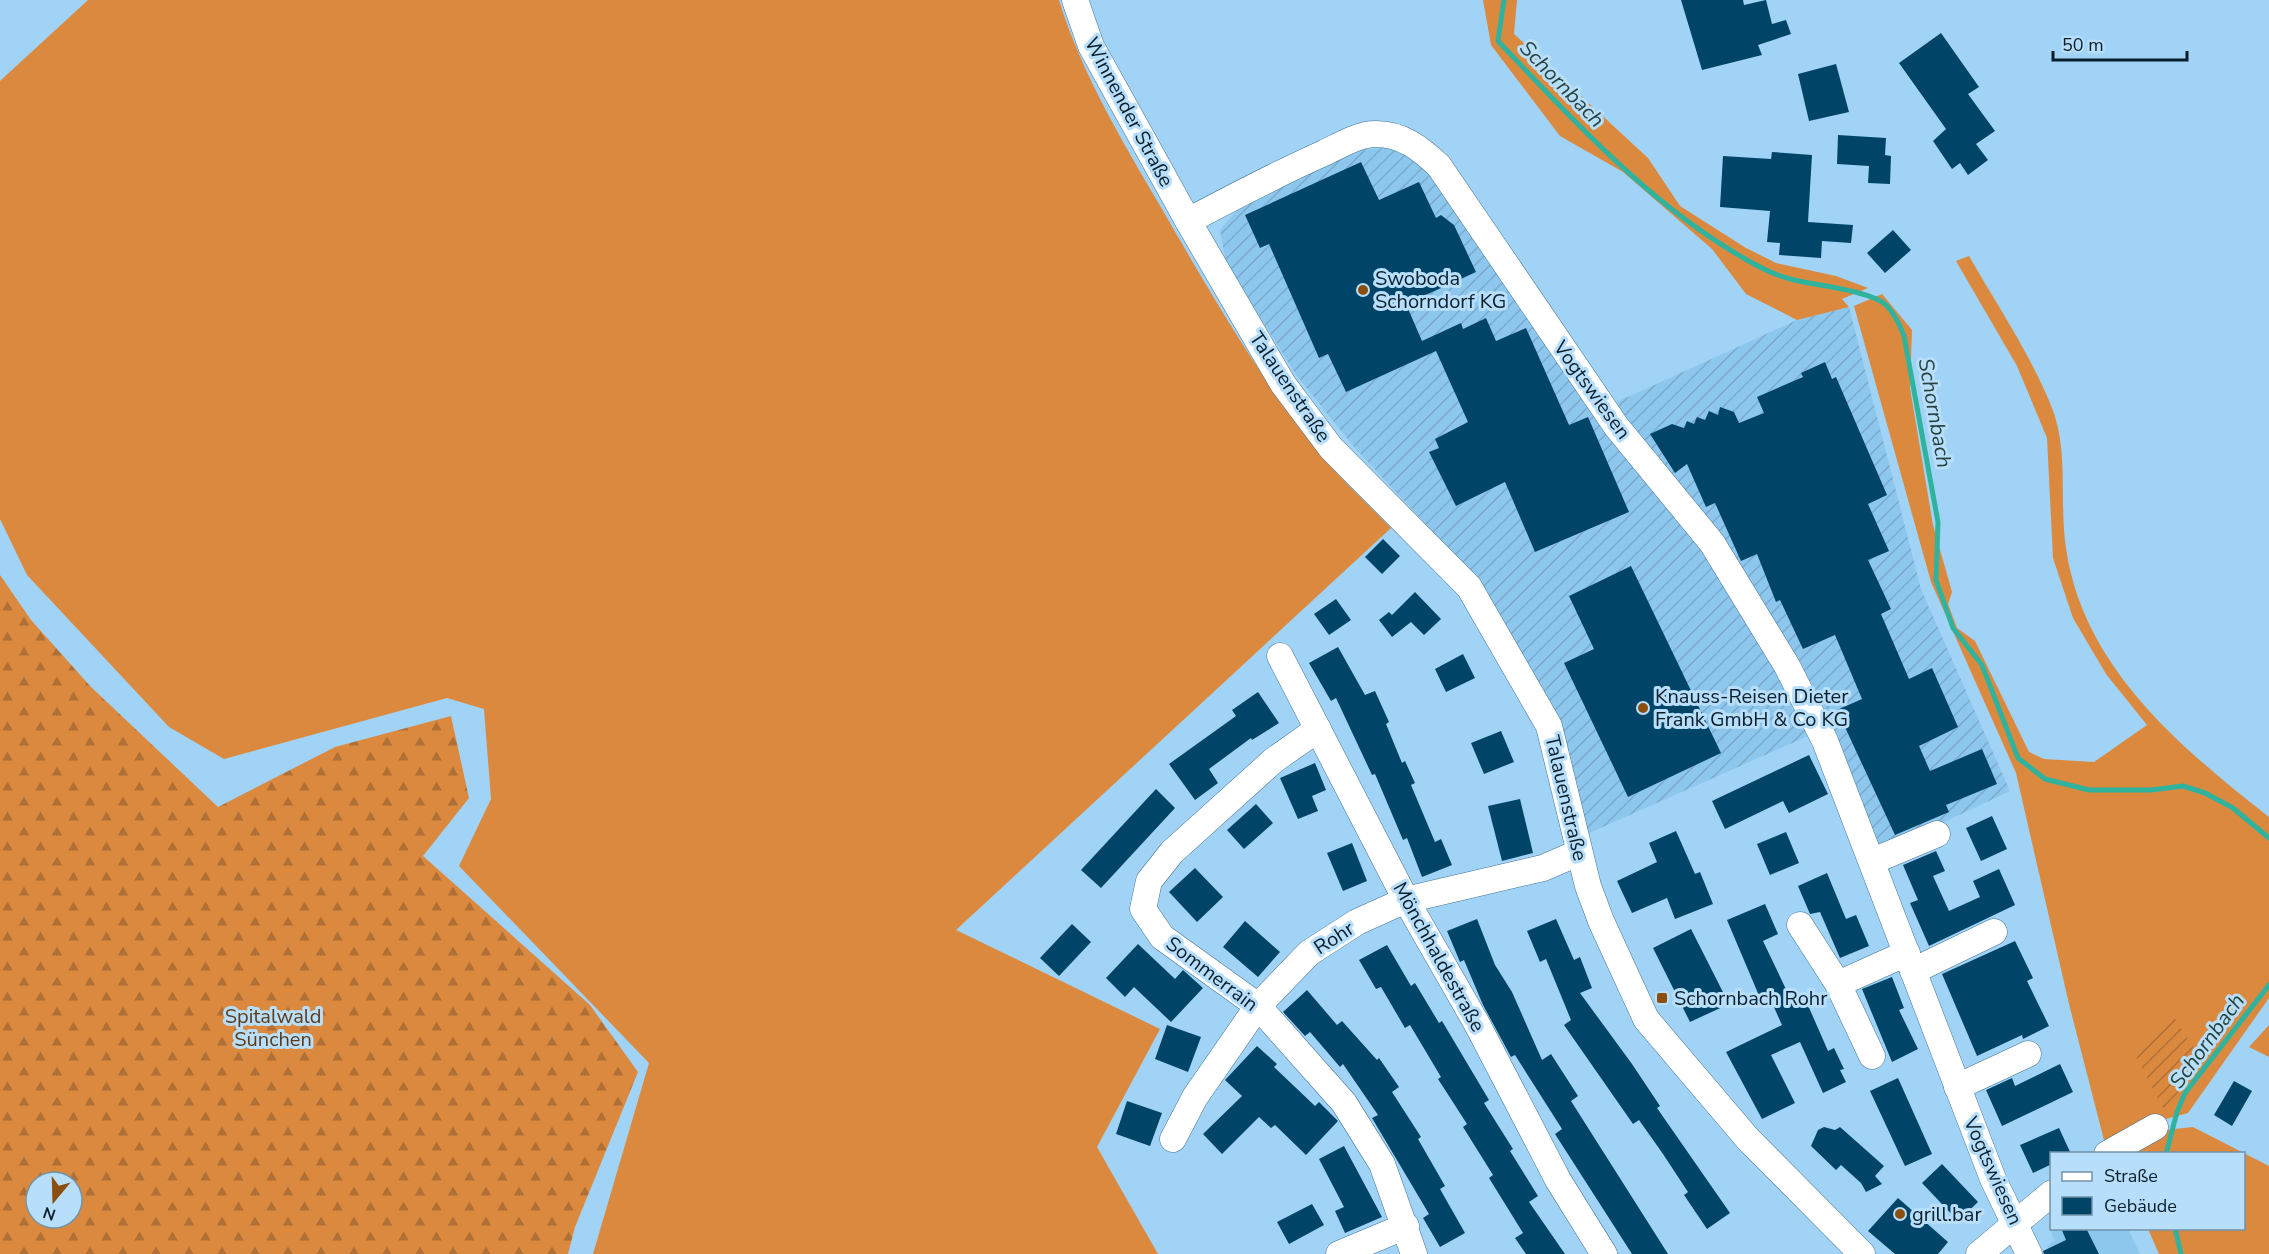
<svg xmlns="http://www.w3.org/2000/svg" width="2269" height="1254" font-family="'Nunito Sans',sans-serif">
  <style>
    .built { fill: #8ec7ed }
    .industrial { fill: url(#industrial-furrows) }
    .grass { fill: #db893f }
    .forest { fill: url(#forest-firs); fill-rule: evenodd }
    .garden { fill: url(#garden-furrows) }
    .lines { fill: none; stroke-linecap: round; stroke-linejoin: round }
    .stream { stroke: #2fb39e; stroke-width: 5 }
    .building { fill: #004568 }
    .minor-casing { stroke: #457493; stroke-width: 27 }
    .minor { stroke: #fff; stroke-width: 26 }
    .poi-dot { fill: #8b4e0e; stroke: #b7defb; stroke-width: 2 }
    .labels { text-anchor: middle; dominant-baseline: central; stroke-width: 6; stroke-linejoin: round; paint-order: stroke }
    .street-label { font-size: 20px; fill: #0b1f2b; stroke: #b7defb }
    .poi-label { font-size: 20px; fill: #0b1f2b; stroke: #b7defb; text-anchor: start }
    .park-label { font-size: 20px; fill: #5e3a19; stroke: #b7defb }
    .water-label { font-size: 21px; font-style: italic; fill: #28433d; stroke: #b7defb }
  </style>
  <defs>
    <pattern id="industrial-furrows" width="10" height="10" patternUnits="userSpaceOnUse" patternTransform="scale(1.5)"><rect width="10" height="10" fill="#8ec7ed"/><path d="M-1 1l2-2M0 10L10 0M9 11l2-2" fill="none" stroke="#79aacb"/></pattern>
    <pattern id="forest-firs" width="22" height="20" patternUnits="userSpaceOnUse" patternTransform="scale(1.5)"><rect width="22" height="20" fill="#db893f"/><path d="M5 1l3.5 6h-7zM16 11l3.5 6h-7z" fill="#b06f35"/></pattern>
    <pattern id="garden-furrows" width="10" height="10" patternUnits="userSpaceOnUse" patternTransform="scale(1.5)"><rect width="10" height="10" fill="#db893f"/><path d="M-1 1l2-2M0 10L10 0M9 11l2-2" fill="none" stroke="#b06f35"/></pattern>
  </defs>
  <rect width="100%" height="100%" fill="#a1d3f6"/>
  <path class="built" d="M2051,1226L2052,1228L2128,1229L2140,1254H2051L2047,1246L2055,1241L2049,1227Z"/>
  <path class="industrial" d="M1386,148L1415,157L1436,174L1595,412L1797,320L1849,307L1921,589L2010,791L1864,860L1808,736L1587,834L1478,580L1354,447L1297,376L1226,263L1220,230L1237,210L1357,150Z"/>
  <g class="grass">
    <path d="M88,0H1059C1081,72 1121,139 1159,204C1207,287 1254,369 1313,445C1336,475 1365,501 1391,528L956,930L1160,1029L1097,1147L1158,1254H593L649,1063L459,866L491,799L484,709L447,698L224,759L169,727L27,575L0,519V81Z"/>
    <path d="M1483,0H1517L1514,34L1648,158L1680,206L1746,248L1776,263L1836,276L1868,288L1842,299L1849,307L1797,320L1746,294L1712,249L1623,172L1560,136L1491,45Z"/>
    <path d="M1969,256C1997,305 2031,355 2052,408C2069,452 2059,502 2066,548C2083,667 2180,747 2269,817V998L2188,1113L2155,1122L2105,1144L2069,1004L2016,773L1931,582L1854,306L1882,294L1912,330L1910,388L1933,525L1952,592L1948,604L1957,628L1975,641L2029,752L2044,759L2094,762L2147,725L2106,674L2073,618L2053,558L2047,438L2017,366L1956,261Z"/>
    <path d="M2269,1025V1057L2249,1047Z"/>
    <path d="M2193,1127L2269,1166V1254H2159L2148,1229L2244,1228V1154H2116L2156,1131Z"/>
  </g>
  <path class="forest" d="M0,575L31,620L91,687L218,807L335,747L451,716L469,798L423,856L590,1005L638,1072L575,1227L568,1254H0ZM36,1182H72V1218H36Z"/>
  <path class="garden" d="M2174,1017L2203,1062L2164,1110L2136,1057Z"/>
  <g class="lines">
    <g class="stream">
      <path d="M1504,0L1498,41C1577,124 1654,210 1756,265C1767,271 1781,277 1794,280C1814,285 1872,291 1886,305C1895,314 1900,325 1904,336L1938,522L1936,580L1953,628L1982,665L2018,758L2045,779L2089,790H2151L2183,786L2205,793L2233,808L2269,838"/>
      <path d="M2166,1154L2177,1112L2185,1093L2269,985"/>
      <path d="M2175,1228L2181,1254"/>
    </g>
  </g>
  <g class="building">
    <path d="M1681,0H1743L1744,5L1766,0L1772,24L1786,20L1791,34L1758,45L1762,55L1702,70Z"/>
    <path d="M1941,33L1979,87L1968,94L1995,131L1976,144L1988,160L1968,175L1960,163L1952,169L1933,141L1946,129L1899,63Z"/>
    <path d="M1836,64L1849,112L1809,121L1798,74Z"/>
    <path d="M1838,135L1886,138L1885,155L1891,156L1890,184L1868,183L1869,166L1837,164Z"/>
    <path d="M1772,152L1812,155L1808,222L1853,225L1851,243L1822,241L1821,258L1779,255L1780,243L1767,242L1770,211L1720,207L1723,156L1771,159Z"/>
    <path d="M1361,162L1379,200L1419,182L1436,218L1441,215L1454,225L1476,272L1406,304L1422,341L1461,323L1463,329L1486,318L1496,341L1526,328L1569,425L1588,417L1629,512L1535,552L1505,482L1456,506L1429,452L1439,448L1435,439L1468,422L1436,351L1346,392L1328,354L1319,358L1269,244L1260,248L1245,215Z"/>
    <path d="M1893,230L1911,250L1885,273L1867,253Z"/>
    <path d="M1825,362L1832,379L1836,377L1887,495L1868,504L1889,551L1868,560L1891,609L1881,614L1909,679L1932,668L1958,727L1919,746L1930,771L1982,749L1997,784L1946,805L1949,812L1895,835L1837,710L1862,699L1835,635L1803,649L1780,600L1776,602L1757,554L1741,561L1715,503L1706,507L1687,464L1675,473L1650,434L1672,424L1684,428L1687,421L1694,424L1697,417L1705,420L1709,411L1718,415L1720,407L1734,412L1739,423L1764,413L1757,397L1803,377L1801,373Z"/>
    <path d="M1383,539L1400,556L1382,574L1365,557Z"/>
    <path d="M1631,566L1721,753L1628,797L1564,663L1594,649L1569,596Z"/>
    <path d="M1415,592L1441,619L1424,635L1411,622L1392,637L1379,620L1389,612L1392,615Z"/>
    <path d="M1336,599L1351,620L1329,635L1314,614Z"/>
    <path d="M1338,647L1365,695L1375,691L1389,722L1386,724L1402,763L1405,761L1415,783L1411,785L1435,842L1441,839L1452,865L1422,877L1407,838L1403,840L1375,774L1372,775L1336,698L1331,701L1309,663Z"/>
    <path d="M1463,654L1475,678L1446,692L1435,669Z"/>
    <path d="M1258,692L1279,723L1252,740L1251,738L1209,769L1218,783L1195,800L1169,764L1236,716L1232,710Z"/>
    <path d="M1501,731L1514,762L1484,774L1471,743Z"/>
    <path d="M1809,755L1828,794L1789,813L1783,801L1725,829L1712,801Z"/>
    <path d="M1315,763L1326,790L1312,796L1318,811L1298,819L1280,778Z"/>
    <path d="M1156,789L1175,808L1101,888L1081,870Z"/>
    <path d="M1520,799L1533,853L1502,861L1488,806Z"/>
    <path d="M1256,804L1273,823L1244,849L1227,830Z"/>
    <path d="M1992,816L2007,849L1981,861L1966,828Z"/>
    <path d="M1676,831L1695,874L1700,872L1713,904L1675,919L1667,898L1632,913L1617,881L1657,862L1649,843Z"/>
    <path d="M1786,832L1799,863L1770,875L1757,844Z"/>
    <path d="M1352,843L1367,881L1343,891L1327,853Z"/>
    <path d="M1936,851L1945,871L1933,876L1949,911L1980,897L1973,881L1999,869L2015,905L1929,946L1910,903L1918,900L1903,865Z"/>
    <path d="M1195,868L1223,897L1197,922L1169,892Z"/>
    <path d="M1827,873L1846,919L1856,915L1869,946L1840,958L1820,912L1810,914L1798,886Z"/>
    <path d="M1765,904L1778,934L1763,941L1795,1008L1807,1003L1828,1051L1834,1048L1844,1069L1840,1070L1846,1082L1823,1093L1800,1042L1771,1055L1795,1103L1762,1119L1726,1052L1782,1025L1768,994L1760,998L1727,920Z"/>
    <path d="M1477,919L1495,965L1512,992L1542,1060L1551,1054L1578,1096L1571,1101L1668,1254H1632L1555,1134L1562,1129L1515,1055L1511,1057L1483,1005L1464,960L1460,962L1447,931Z"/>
    <path d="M1556,919L1574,960L1580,957L1592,988L1580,993L1632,1064L1660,1106L1657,1108L1730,1213L1707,1229L1684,1195L1688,1192L1663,1154L1639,1120L1633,1124L1564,1025L1571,1020L1546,959L1540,962L1527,931Z"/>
    <path d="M1245,921L1280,952L1258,977L1223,947Z"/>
    <path d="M1072,924L1091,942L1059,976L1040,958Z"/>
    <path d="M1691,929L1729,1004L1690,1022L1653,948Z"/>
    <path d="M2015,941L2033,978L2027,981L2049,1026L2023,1039L2022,1035L1977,1056L1942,974Z"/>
    <path d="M1138,944L1175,979L1183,970L1203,988L1171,1022L1134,987L1125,997L1106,978Z"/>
    <path d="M1387,945L1411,986L1415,983L1439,1023L1442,1021L1489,1100L1484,1103L1513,1149L1510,1151L1538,1196L1529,1202L1565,1254H1526L1515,1238L1523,1233L1489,1178L1493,1175L1463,1127L1467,1124L1438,1079L1441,1077L1410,1025L1405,1028L1381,987L1376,989L1359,960Z"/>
    <path d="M1892,977L1904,1008L1899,1010L1918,1049L1892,1062L1862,989Z"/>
    <path d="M1307,990L1337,1025L1342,1021L1377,1060L1379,1058L1399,1087L1392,1092L1421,1137L1418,1139L1445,1186L1440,1189L1465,1233L1440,1247L1423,1218L1429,1214L1372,1118L1378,1115L1343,1064L1340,1067L1310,1032L1305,1036L1283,1012Z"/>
    <path d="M1167,1025L1201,1037L1188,1072L1155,1059Z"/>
    <path d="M1257,1046L1277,1064L1274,1067L1315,1106L1319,1102L1338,1121L1306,1155L1275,1125L1271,1128L1259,1117L1222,1154L1203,1134L1242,1096L1225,1080Z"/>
    <path d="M2060,1064L2073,1092L2002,1126L1986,1090L2012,1078L2015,1086Z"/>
    <path d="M1898,1078L1932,1154L1905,1166L1870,1091Z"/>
    <path d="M2234,1081L2252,1091L2232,1126L2214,1115Z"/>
    <path d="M1127,1101L1162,1113L1150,1146L1116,1134Z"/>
    <path d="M1824,1127L1835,1130L1840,1127L1884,1166L1875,1176L1882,1184L1866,1192L1861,1183L1841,1165L1836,1170L1811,1146L1818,1130Z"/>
    <path d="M2059,1128L2071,1154H2052V1164L2033,1173L2020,1145Z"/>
    <path d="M1344,1146L1382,1217L1345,1233L1335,1211L1344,1207L1319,1159Z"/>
    <path d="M1942,1164L1978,1202L1958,1221L1922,1183Z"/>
    <path d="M1898,1198L1948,1242L1938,1254H1895L1868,1231Z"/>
    <path d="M1312,1204L1324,1225L1289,1244L1277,1222Z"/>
    <path d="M2061,1228H2086L2099,1254H2044L2043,1251L2066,1240Z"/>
  </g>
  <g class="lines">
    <g class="minor-casing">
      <g id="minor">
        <path d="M1075,0L1091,46L1188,221L1283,384L1331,448L1469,587L1549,726L1588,886L1601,921L1646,1019L1747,1138L1862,1254"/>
        <path d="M1188,221C1233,197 1277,174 1324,153C1339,146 1358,134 1376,134C1403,134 1421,149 1439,166L1616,426L1712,543L1787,666L1825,741L1993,1179L2029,1254"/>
        <path d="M1280,656L1406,900L1477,1024L1558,1180L1604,1254"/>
        <path d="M1318,729L1274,760L1172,852L1149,881L1143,909L1162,937L1258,1006L1344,1103L1382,1164L1414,1254"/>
        <path d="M1873,861L1937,834"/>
        <path d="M1800,925L1838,984L1872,1056"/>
        <path d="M1913,971L1994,932"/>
        <path d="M1838,984L1907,953"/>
        <path d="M1957,1087L2028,1054"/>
        <path d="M1173,1139L1195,1097L1258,1006L1309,953L1357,922L1406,900L1543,868L1578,853"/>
        <path d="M2107,1154L2155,1127"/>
        <path d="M1339,1254L1406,1226"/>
        <path d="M1979,1254L2052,1193"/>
      </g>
    </g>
    <use href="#minor" class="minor"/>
  </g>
  <g class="poi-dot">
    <circle cx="1363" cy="290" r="6"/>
    <circle cx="1643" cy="708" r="6"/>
    <rect x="1656" y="992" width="12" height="12" rx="3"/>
    <circle cx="1900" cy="1214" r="6"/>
  </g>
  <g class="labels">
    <g class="street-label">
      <text transform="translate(1129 112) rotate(62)">Winnender Straße</text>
      <text transform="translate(1290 387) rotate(56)">Talauenstraße</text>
      <text transform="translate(1592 390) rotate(54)">Vogtswiesen</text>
      <text transform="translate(1566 798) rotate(77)">Talauenstraße</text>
      <text transform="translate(1334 938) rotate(-33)">Rohr</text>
      <text transform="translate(1439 957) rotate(61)">Mönchhaldestraße</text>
      <text transform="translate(1212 974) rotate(37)">Sommerrain</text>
      <text transform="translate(1993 1171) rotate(66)">Vogtswiesen</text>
    </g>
    <g class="poi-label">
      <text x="1375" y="278">Swoboda<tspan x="1375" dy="23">Schorndorf KG</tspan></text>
      <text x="1655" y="696">Knauss-Reisen Dieter<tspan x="1655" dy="23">Frank GmbH &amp; Co KG</tspan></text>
      <text x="1674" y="998">Schornbach Rohr</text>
      <text x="1912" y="1214">grill.bar</text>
    </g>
    <g class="park-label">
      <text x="273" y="1016">Spitalwald<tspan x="273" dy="23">Sünchen</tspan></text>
    </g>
    <g class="water-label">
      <text transform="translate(1562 84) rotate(46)">Schornbach</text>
      <text transform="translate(1935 413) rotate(80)">Schornbach</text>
      <text transform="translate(2207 1041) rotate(-54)">Schornbach</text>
    </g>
  </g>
  <rect x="2050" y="1152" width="195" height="78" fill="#b7defb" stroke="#7292a8" stroke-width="1.5"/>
  <rect x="2062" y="1172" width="30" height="9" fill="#ffffff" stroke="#7292a8" stroke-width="1.5"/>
  <text x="2104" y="1182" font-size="18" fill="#0b1f2b">Straße</text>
  <rect x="2062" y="1197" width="30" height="18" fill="#004568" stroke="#7292a8" stroke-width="1.5"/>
  <text x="2104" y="1212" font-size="18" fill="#0b1f2b">Gebäude</text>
  <g transform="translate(54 1200) rotate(199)"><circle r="28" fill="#b7defb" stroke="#7292a8" stroke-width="1.5"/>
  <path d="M0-4.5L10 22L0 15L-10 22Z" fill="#8b4e0e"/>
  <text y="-9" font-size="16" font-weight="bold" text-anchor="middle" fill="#0b1f2b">N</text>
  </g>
  <path d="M2053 51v9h134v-9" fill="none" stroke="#0b1f2b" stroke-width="3"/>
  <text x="2062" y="51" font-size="18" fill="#0b1f2b" stroke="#b7defb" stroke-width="4.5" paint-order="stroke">50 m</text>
</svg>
